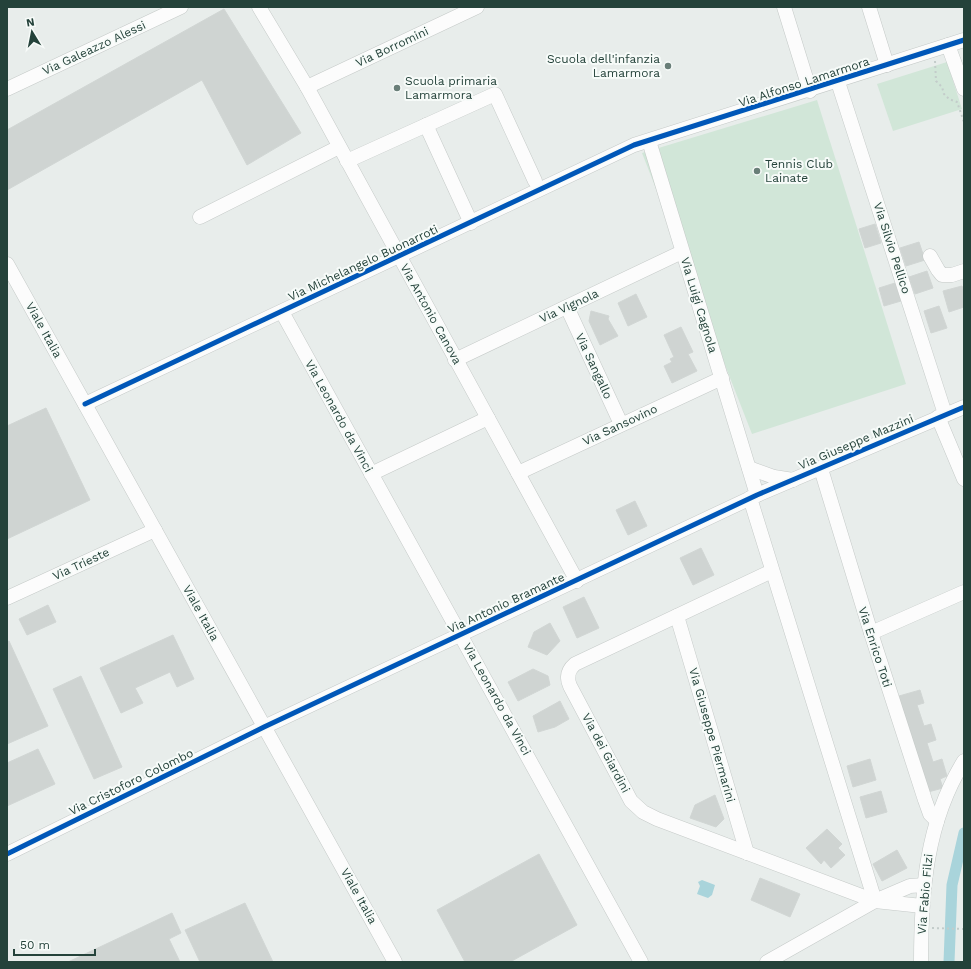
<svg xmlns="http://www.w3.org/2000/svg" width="971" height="969" font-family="'Work Sans',sans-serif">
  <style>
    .green { fill: #d1e6d8 }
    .water { fill: #a9d4db }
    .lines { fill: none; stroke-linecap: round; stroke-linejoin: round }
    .canal { stroke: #a9d4db; stroke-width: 11 }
    .building { fill: #cfd4d2; stroke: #d1d6d4 }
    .minor-casing { stroke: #c5cac8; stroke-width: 15 }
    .path { stroke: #c3ccca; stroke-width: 2; stroke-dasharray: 2 3; stroke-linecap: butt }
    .minor { stroke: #fcfcfc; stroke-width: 14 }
    .cycleway-casing { stroke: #f7fbf9; stroke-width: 8 }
    .cycleway { stroke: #0057b8; stroke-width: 5 }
    .poi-dot { fill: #697e78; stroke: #f7fbf9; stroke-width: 1.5 }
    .labels { text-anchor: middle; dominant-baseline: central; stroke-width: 4; stroke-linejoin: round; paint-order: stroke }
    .street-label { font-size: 12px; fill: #24423a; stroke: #f7fbf9 }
    .poi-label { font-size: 12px; fill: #24423a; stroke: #f7fbf9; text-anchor: start }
  </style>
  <rect width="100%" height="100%" fill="#e8edeb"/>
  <g class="green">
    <path d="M947,62L962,109L893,131L877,84Z"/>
    <path d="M817,100L906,384L752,434L642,153Z"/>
  </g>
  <path class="water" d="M702,880L715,885L712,895L708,898L697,894L700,886L698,882Z"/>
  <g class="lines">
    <path class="canal" d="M949,962L952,885L964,833"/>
  </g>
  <g class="building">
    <path d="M224,9L301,133L247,165L202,80L7,190V130Z"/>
    <path d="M875,224L881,243L865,248L859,229Z"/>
    <path d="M919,242L925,260L906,266L900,248Z"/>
    <path d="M927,271L933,288L915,294L909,277Z"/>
    <path d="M895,283L901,301L884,306L879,288Z"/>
    <path d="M962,286L964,292V307L949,312L943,291Z"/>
    <path d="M636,294L647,317L628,326L618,303Z"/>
    <path d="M939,306L947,328L931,333L924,311Z"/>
    <path d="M591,311L609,316L608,319L618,336L600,345L589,321Z"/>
    <path d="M681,327L693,352L688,354L697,371L672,383L664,366L672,362L670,359L674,357L664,335Z"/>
    <path d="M46,408L90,500L7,539V426Z"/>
    <path d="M635,501L647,526L628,535L616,510Z"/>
    <path d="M701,548L714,575L693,585L680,558Z"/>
    <path d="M584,597L599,628L577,638L563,607Z"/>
    <path d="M48,605L56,622L27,635L19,619Z"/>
    <path d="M550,623L560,641L547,655L528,647L534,632Z"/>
    <path d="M173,635L194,679L177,687L170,672L135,688L143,703L121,713L100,668Z"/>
    <path d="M9,641L48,726L7,744V642Z"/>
    <path d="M533,669L548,676L550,685L518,701L508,682Z"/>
    <path d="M81,676L122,767L94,779L53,689Z"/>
    <path d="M920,690L924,703L917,705L924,726L931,724L936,740L927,743L933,762L942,759L947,776L940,779L943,788L928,792L899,696Z"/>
    <path d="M560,701L569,719L555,727L538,732L533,716Z"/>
    <path d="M38,749L55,784L7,806V763Z"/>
    <path d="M870,759L876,780L853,787L847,766Z"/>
    <path d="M881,791L887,812L866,818L860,797Z"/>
    <path d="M715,795L724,819L716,827L690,818L695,805Z"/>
    <path d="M827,829L842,844L838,848L845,855L831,868L824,860L821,864L806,848Z"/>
    <path d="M897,850L907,868L882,881L873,864Z"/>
    <path d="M539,854L577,925L510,962H465L437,910Z"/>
    <path d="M760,878L800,894L790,917L751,900Z"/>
    <path d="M245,903L273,962H200L185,930Z"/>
    <path d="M172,913L181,933L169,939L180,962H68Z"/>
  </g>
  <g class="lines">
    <g class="minor-casing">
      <g id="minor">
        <path d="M259,7L307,87L577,581"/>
        <path d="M784,7L810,91"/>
        <path d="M869,7L887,65"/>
        <path d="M948,45L964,89"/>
        <path d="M838,82L945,414"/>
        <path d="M307,87L477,7"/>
        <path d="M7,89L181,7"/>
        <path d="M426,125L471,223"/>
        <path d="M649,141L757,495"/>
        <path d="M347,161L495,94L535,181"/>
        <path d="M200,217L339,147"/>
        <path d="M930,256L938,270L942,275H952L964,271"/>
        <path d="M7,264L395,962"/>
        <path d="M567,307L621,424"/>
        <path d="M282,312L641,962"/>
        <path d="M455,360L682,252"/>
        <path d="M85,404L634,145L964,40"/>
        <path d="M938,417L964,479"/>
        <path d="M749,468L774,477L793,480"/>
        <path d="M821,469L871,633L925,800L930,814L937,821"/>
        <path d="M518,473L722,378"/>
        <path d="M371,474L488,418"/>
        <path d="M750,498L875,901"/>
        <path d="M772,571L575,664C568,670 566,677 570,686L631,801L643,812L657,819L875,901L922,906"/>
        <path d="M7,598L155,530"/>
        <path d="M677,616L747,853"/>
        <path d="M871,633L964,592"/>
        <path d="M7,854L264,727L757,495L964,407"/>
        <path d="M767,962L875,901L910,886L924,885"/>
        <path d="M921,962C921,892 926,822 964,761"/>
      </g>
    </g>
    <g class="path">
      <path d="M935,61L936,81L942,87L944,94L949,99L957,102L964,122"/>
      <path d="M932,928L964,929"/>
    </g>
    <use href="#minor" class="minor"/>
    <g class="cycleway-casing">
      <g id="cycleway">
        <path d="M85,404L634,145L964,40"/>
        <path d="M7,854L264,727L757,495L964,407"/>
      </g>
    </g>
    <use href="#cycleway" class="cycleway"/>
  </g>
  <g class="poi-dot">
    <circle cx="668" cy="66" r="4"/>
    <circle cx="397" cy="88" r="4"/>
    <circle cx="757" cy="171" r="4"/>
  </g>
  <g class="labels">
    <g class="street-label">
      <text transform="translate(392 47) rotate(-25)">Via Borromini</text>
      <text transform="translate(94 48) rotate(-25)">Via Galeazzo Alessi</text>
      <text transform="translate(804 82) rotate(-18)">Via Alfonso Lamarmora</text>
      <text transform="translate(892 248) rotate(72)">Via Silvio Pellico</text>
      <text transform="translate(363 263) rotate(-25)">Via Michelangelo Buonarroti</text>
      <text transform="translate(699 305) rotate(73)">Via Luigi Cagnola</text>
      <text transform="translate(569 306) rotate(-25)">Via Vignola</text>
      <text transform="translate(431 314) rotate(61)">Via Antonio Canova</text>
      <text transform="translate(44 330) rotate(61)">Viale Italia</text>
      <text transform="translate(594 366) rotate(65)">Via Sangallo</text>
      <text transform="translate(339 416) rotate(61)">Via Leonardo da Vinci</text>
      <text transform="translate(620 425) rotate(-25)">Via Sansovino</text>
      <text transform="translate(856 442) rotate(-23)">Via Giuseppe Mazzini</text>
      <text transform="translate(81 564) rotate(-25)">Via Trieste</text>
      <text transform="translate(506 603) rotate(-25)">Via Antonio Bramante</text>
      <text transform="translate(201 613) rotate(61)">Viale Italia</text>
      <text transform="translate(875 647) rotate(72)">Via Enrico Toti</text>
      <text transform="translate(497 699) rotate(61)">Via Leonardo da Vinci</text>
      <text transform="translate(712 735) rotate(74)">Via Giuseppe Piermarini</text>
      <text transform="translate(606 753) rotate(62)">Via dei Giardini</text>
      <text transform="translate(131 782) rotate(-26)">Via Cristoforo Colombo</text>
      <text transform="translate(925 894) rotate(-85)">Via Fabio Filzi</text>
      <text transform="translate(359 896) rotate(61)">Viale Italia</text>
    </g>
    <g class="poi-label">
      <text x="660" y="59" text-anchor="end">Scuola dell'infanzia<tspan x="660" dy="14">Lamarmora</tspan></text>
      <text x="405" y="81">Scuola primaria<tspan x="405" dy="14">Lamarmora</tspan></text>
      <text x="765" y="164">Tennis Club<tspan x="765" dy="14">Lainate</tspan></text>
    </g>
  </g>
  <rect width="971" height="969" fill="none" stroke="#24423a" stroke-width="16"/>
  <g transform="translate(32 32) rotate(350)" stroke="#f7fbf9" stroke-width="3" paint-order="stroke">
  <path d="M0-3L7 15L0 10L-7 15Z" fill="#24423a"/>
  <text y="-6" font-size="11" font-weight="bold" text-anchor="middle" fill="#24423a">N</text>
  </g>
  <path d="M14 949v6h81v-6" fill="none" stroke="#24423a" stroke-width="2"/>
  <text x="20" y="949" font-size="12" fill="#24423a" stroke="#f7fbf9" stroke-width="3" paint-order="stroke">50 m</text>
</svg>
